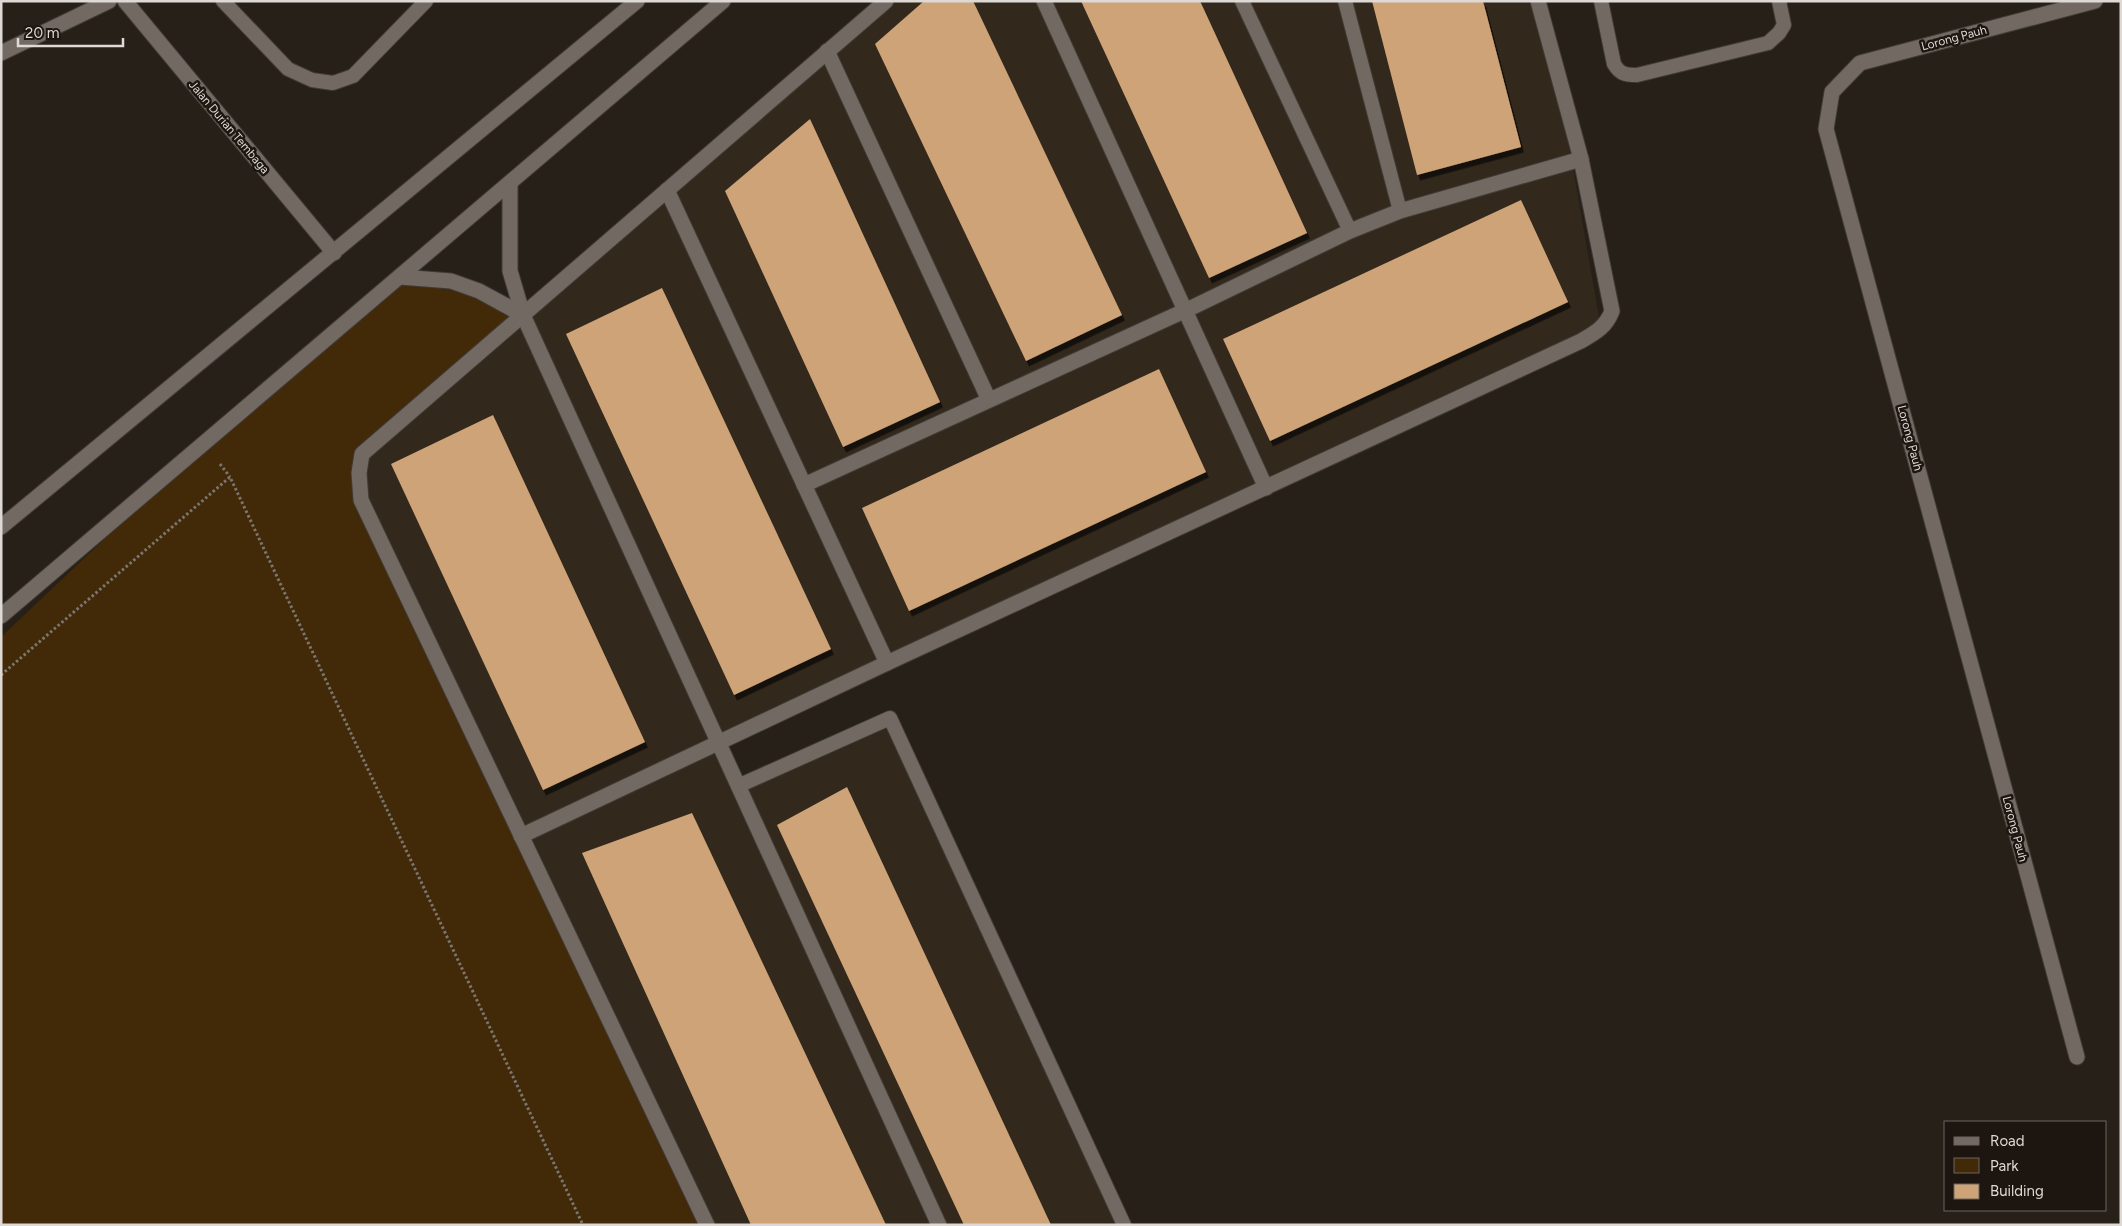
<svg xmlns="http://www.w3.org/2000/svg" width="2122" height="1226" font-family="Figtree,sans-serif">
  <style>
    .built { fill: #33281c }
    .green { fill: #422908 }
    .building { fill: #cea377; filter: url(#shadow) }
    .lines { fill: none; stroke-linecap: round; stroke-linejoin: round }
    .lane-casing { stroke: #413b36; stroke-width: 16 }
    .street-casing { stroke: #413b36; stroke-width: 17 }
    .secondary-casing { stroke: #413b36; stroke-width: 17 }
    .path { stroke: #7b7670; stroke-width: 3; stroke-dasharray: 2.5 2.5; stroke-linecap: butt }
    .lane { stroke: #726a62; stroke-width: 14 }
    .street { stroke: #726a62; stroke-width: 15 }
    .secondary { stroke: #726a62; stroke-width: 15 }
    .labels { text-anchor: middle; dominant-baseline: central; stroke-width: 5; stroke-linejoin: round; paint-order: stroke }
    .street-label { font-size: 12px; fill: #ded9d5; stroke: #1d1610 }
  </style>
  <defs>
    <filter id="shadow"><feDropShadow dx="3" dy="5.5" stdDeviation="0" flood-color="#0009"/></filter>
  </defs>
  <rect width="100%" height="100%" fill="#262019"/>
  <path class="built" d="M889,1H1544L1601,329L718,742L738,786L890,718L1124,1225H707L361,500L362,454Z"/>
  <path class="green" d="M400,277L432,281L523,315L362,454L361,500L707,1225H1V637L227,423Z"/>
  <g class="building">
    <path d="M924,1H973L1122,315L1026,361L875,44Z"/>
    <path d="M1081,1H1200L1307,233L1209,278Z"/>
    <path d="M1372,1H1483L1521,147L1417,175Z"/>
    <path d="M810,119L940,402L843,447L725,191Z"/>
    <path d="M1521,200L1568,302L1270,441L1223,339Z"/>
    <path d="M662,288L831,649L734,695L566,334Z"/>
    <path d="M1159,369L1206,472L909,611L862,508Z"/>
    <path d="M493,415L645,742L543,790L391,464Z"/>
    <path d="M847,787L1051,1225H964L777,825Z"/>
    <path d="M692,813L886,1225H751L582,853Z"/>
  </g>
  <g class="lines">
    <g class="lane-casing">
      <g id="lane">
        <path d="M223,1L288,69L312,80L333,83L353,76L426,1"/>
        <path d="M1242,1L1350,231"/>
        <path d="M1345,1L1400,211"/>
        <path d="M1601,1L1614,64C1620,74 1625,75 1637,75L1768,43L1779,33L1784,25L1779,1"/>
        <path d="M738,786L890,718L1124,1225"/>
      </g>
    </g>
    <g class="street-casing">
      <g id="street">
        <path d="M125,1L334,253"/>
        <path d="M1044,1L1266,488"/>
        <path d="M827,51L989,400"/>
        <path d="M1,53L109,1"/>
        <path d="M510,183V271L523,315L939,1225"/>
        <path d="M667,190L887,663"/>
        <path d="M400,277L451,281L479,291L523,315"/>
        <path d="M804,485L1195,306L1350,231L1400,211L1581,159"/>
        <path d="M521,836L887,663L1581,341C1595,333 1606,327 1612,311L1581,159L1538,1"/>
        <path d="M2077,1057L1826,129L1832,92L1860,63L2095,1"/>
        <path d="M707,1225L361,500L359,473L362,454L886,1"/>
      </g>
    </g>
    <g class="secondary-casing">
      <g id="secondary">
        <path d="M1,527L637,1"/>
        <path d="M1,616L723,1"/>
      </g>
    </g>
    <g class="path">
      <path d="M220,464L230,477"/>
      <path d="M1,675L230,477L583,1225"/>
    </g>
    <use href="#lane" class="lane"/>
    <use href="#street" class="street"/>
    <use href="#secondary" class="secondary"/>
  </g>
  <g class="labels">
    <g class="street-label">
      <text transform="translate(1954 38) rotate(-15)">Lorong Pauh</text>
      <text transform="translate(229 127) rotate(50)">Jalan Durian Tembaga</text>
      <text transform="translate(1910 438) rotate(75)">Lorong Pauh</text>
      <text transform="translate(2015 829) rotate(75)">Lorong Pauh</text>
    </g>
  </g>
  <rect width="2122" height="1226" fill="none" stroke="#ded9d5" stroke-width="5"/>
  <rect x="1944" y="1121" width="162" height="90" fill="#1d1610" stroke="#6a645f"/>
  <rect x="1954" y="1137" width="25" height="8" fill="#726a62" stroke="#6a645f"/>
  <text x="1990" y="1146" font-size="15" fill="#ded9d5">Road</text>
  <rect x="1954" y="1158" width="25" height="15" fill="#422908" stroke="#6a645f"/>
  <text x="1990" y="1171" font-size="15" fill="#ded9d5">Park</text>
  <rect x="1954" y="1184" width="25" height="15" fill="#cea377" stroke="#6a645f"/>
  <text x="1990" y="1196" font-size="15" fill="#ded9d5">Building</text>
  <path d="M18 38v8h105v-8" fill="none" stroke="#ded9d5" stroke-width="2.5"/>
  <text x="25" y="38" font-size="15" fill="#ded9d5" stroke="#1d1610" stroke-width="4" paint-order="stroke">20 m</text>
</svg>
